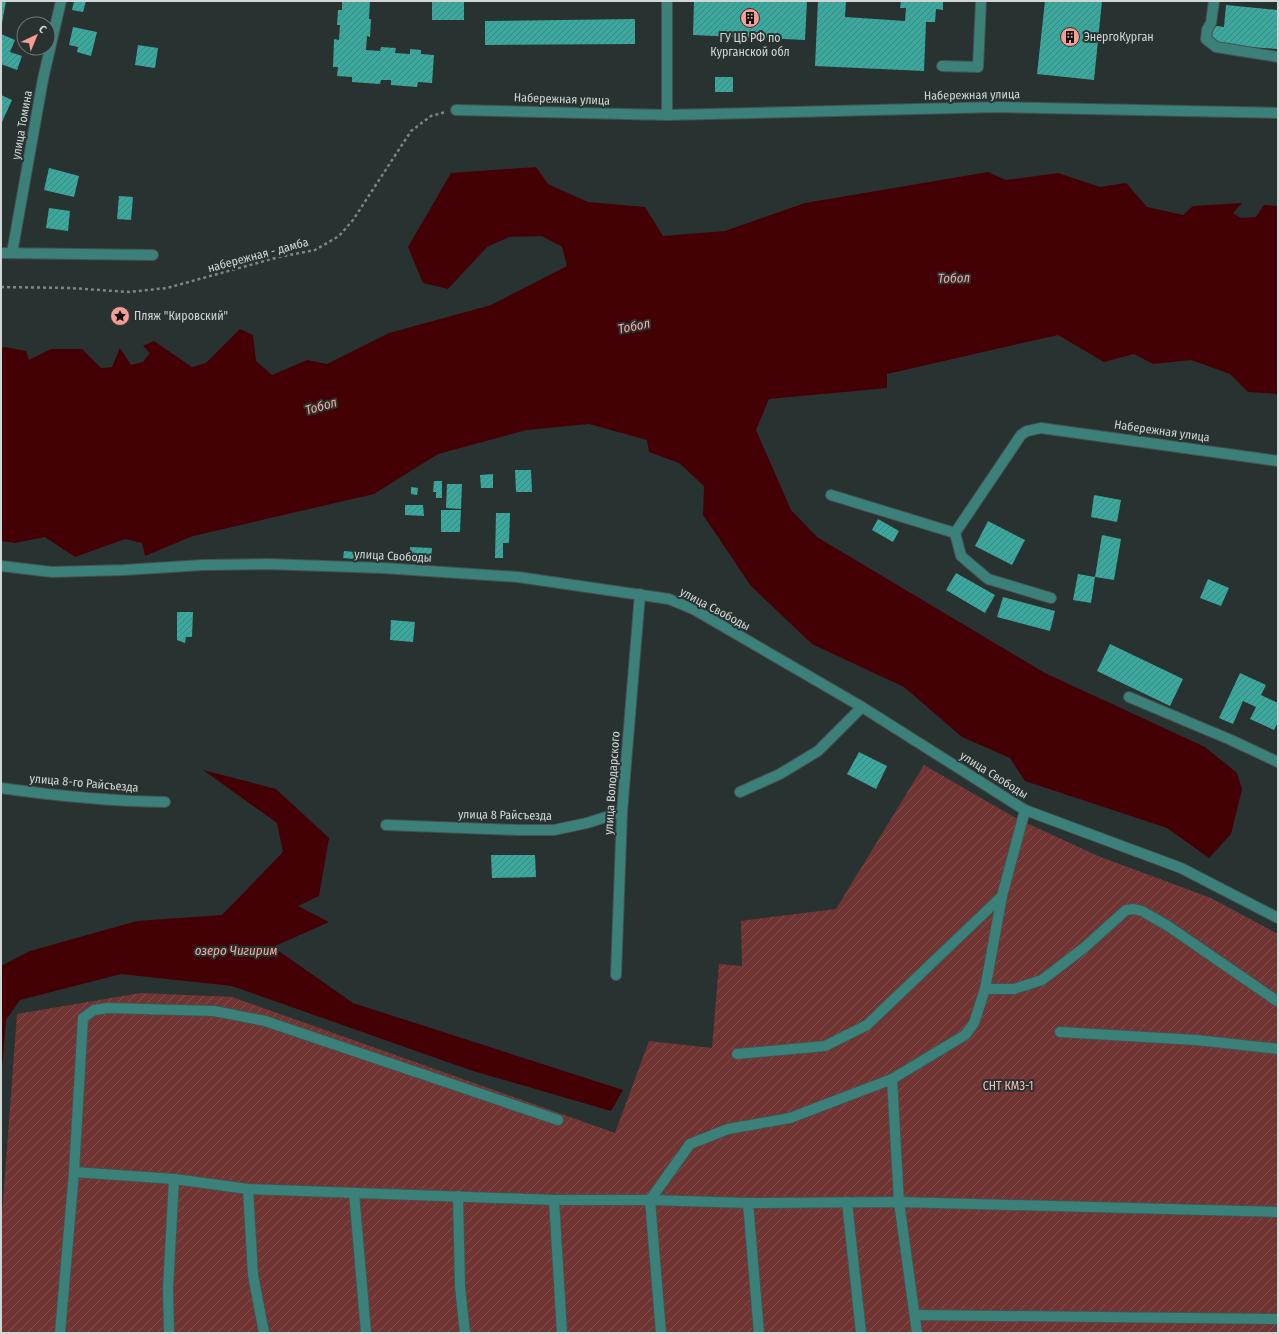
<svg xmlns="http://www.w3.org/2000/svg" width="1279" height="1334" font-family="'Fira Sans Condensed',sans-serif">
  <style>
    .garden { fill: url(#garden-furrows) }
    .water { fill: #430005 }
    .building { fill: url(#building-hatch) }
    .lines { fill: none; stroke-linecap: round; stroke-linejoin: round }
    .minor-casing { stroke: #46514f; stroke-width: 12 }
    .path { stroke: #7d8685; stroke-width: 2.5; stroke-dasharray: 3 3; stroke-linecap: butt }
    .minor { stroke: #3b8179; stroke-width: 10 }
    .labels { text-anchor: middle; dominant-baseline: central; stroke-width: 4; stroke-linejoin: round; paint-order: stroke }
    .poi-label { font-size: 12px; fill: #d0d7d6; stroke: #283331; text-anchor: start }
    .street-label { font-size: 12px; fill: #d0d7d6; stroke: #283331 }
    .park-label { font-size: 12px; fill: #fbb9b4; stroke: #283331 }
    .water-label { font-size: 13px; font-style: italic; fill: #fda8a1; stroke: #283331 }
  </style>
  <defs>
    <pattern id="garden-furrows" width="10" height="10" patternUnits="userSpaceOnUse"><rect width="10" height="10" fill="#703432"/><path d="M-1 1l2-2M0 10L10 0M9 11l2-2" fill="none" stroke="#83514f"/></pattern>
    <pattern id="building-hatch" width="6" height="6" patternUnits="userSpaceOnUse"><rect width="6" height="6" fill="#3ca89d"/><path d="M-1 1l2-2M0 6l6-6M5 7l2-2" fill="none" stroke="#3d8981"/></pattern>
  </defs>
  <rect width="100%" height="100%" fill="#283331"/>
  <path class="garden" d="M924,765L1014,817L1098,856L1211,898L1278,934V1333H1V1228L17,1014L141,993L232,997L615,1133L649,1041L712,1048L719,964L742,966L741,921L836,909Z"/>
  <g class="water">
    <path d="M536,167L548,184L588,202L645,207L663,236L725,231L805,203L988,172L1006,180L1058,173L1100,187L1126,183L1147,207L1183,215L1193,206L1242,203L1233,213L1241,218L1256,217L1264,205L1278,206V394L1248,392L1230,374L1191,360L1153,364L1134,354L1104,362L1058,335L887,374V388L769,399L756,430L791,510L817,537L1045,673L1205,747L1237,773L1242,789L1231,834L1209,858L1167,828L1025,781L1010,758L962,737L904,687L812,644L751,586L703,515L704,486L679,463L649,452L647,440L589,424L527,430L438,454L374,494L193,536L145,556L142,543L125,539L75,557L45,537L15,543L1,541V348L5,347L26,351L29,360L51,349H82L101,368L112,367L120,348L131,365L143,362L150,353L143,346L154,341L192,367L206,363L240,329L253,335L256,361L272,375L307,360L327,364L389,333L491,305L567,266L562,247L542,236L509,237L487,247L448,289L423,283L408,247L451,173Z"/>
    <path d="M203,770L276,789L329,838L319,896L298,906L329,922L273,947L353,1003L623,1090L611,1111L470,1070L232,986L121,974L20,1000L6,1020L1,1080V966L30,951L137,921L222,915L283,852L277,823Z"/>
  </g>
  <g class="building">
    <path d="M1,1H6L2,23H1Z"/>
    <path d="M74,1H86L83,12L72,10Z"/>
    <path d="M342,1H370L369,19H371L370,37L367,36L366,50L380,51L381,47L396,48L395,53L410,54V49L421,50V54L434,55L432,83L418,82L417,87L391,85V80H381L380,84L352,82V77L337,76L338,67H333L334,39L339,40L340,25H337L338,10H342Z"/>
    <rect x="432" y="1" width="32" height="19"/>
    <path d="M694,1H807L805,40L693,35Z"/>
    <path d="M818,1H846L845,17L905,21L906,8H900L901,1H943V10L936,9L935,22H926L924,71L815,66Z"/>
    <path d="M1045,1H1102L1094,80L1037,74Z"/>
    <path d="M1226,5L1278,10V49L1217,45L1210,39L1211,30L1217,26L1224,27Z"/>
    <path d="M635,19V44L485,45V21Z"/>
    <path d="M73,27L97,32L91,56L77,52L78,47L69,45Z"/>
    <path d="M1,34L15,40L10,52L22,56L17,70L1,64Z"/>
    <path d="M138,45L158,48L155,68L135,65Z"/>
    <rect x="715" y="77" width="18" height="15"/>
    <path d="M1,95L12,100L2,122H1Z"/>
    <path d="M49,168L79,176L74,197L44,190Z"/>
    <path d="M119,196L133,197L131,220L117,219Z"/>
    <path d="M49,208L70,211L68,231L46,228Z"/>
    <path d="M515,470H531L532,492H516Z"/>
    <path d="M493,474V488H481L480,475Z"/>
    <path d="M434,481H442V498H436V492H433Z"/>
    <path d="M447,484H462L461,509L446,508Z"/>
    <path d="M411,487L418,488L417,495L411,494Z"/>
    <path d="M1094,495L1121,500L1117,522L1091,517Z"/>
    <path d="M405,505H423L424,516L405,515Z"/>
    <path d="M441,510H461L460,532H441Z"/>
    <path d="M496,513H510L509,543H503V558H495Z"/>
    <path d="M878,519L899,531L893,542L872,530Z"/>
    <path d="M988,521L1025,540L1012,565L975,546Z"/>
    <path d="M1102,535L1121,539L1114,580L1095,577Z"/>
    <path d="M410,547L432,548L431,562L409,560Z"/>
    <path d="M344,551L355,552L354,559L343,558Z"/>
    <path d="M956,573L995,595L985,613L946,590Z"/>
    <path d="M1078,574L1095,577L1091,603L1073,600Z"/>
    <path d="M1208,579L1229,588L1221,606L1200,598Z"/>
    <path d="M1003,597L1055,611L1050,631L997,617Z"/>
    <path d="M177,612H193L192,637H186L185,643L177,640Z"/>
    <path d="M391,620L415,622L413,642L390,640Z"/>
    <path d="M1110,644L1183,679L1170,706L1097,671Z"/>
    <path d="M1240,673L1266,685L1261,695L1278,703V722L1274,730L1250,719L1256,707L1243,701L1233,724L1219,718Z"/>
    <path d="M859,752L887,766L876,789L847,774Z"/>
    <path d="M491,855H535L536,877L492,878Z"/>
  </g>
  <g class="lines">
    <g class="minor-casing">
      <g id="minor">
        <path d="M667,1V115"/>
        <path d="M1214,1L1211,23L1207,30L1206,39L1216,47L1278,57"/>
        <path d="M942,66L978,67L981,1"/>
        <path d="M456,110L667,115L998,107L1278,113"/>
        <path d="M1,253L153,255"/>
        <path d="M12,253L43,79L61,1"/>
        <path d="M831,495L955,533"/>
        <path d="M1,566L52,572L124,570L203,565L267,564L383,568L518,577L669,599L695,610L862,707L1025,810L1181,868L1278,918"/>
        <path d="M1051,598L988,579L961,556L955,533L1021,435L1027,431L1041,428L1278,461"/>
        <path d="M1129,697L1231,740L1278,762"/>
        <path d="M1,788C56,796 110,801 165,802"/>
        <path d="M740,792L780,774L818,751L862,707"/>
        <path d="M386,825L518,830H554L587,823L622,812"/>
        <path d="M616,975L622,812L640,594"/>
        <path d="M985,989H1014L1042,980L1085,947L1126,910L1134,909L1142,911L1168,926L1277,1001"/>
        <path d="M1060,1032L1196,1040L1278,1049"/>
        <path d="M737,1054L825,1046L867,1025L1002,896"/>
        <path d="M892,1079L899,1202L917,1333"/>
        <path d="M74,1172L174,1179L248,1189L554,1200H650L690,1144L728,1129L790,1118L892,1079L965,1035L974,1023L985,989L1002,896L1025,810"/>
        <path d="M248,1189L253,1275L264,1333"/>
        <path d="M354,1193L366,1333"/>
        <path d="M458,1196L460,1287L465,1333"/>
        <path d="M554,1200L562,1333"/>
        <path d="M847,1202L861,1333"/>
        <path d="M748,1203L759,1333"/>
        <path d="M915,1315L1278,1319"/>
        <path d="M60,1333L74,1172L83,1018L94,1010L108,1008L214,1011L265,1021L558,1120"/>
        <path d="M169,1333L168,1288L174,1179"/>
        <path d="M661,1333L650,1200L748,1203L899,1202L1278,1212"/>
      </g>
    </g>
    <path class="path" d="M1,287L70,288L129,292L167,288L279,257L315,250L339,236L353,220L411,131L431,116L446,112"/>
    <use href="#minor" class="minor"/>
  </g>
  <defs>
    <g id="building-disc" transform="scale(1)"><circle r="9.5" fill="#f59c95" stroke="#283331"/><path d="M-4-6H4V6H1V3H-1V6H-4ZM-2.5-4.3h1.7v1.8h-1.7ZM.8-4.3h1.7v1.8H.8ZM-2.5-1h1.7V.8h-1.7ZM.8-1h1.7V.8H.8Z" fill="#111"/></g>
    <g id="sight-disc" transform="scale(1)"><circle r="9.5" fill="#f59c95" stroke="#283331"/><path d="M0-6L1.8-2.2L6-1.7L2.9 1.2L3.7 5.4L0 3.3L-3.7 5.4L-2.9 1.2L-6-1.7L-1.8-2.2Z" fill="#111"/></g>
  </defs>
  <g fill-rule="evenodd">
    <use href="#building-disc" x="750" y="18"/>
    <use href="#building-disc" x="1070" y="37"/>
    <use href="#sight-disc" x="120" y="316"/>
  </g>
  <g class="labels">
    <g class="poi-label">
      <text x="1084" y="37">ЭнергоКурган</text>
      <text x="750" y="38" text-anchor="middle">ГУ ЦБ РФ по<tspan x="750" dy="14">Курганской обл</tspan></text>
      <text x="134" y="316">Пляж "Кировский"</text>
    </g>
    <g class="street-label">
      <text transform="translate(972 95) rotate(-1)">Набережная улица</text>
      <text transform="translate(562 99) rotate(2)">Набережная улица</text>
      <text transform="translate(22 125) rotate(-80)">улица Томина</text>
      <text transform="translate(258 255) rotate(-15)">набережная - дамба</text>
      <text transform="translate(1162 431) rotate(8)">Набережная улица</text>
      <text transform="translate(393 556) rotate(3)">улица Свободы</text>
      <text transform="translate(715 609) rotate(28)">улица Свободы</text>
      <text transform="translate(994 775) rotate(32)">улица Свободы</text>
      <text transform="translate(84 783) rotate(5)">улица 8-го Райсъезда</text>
      <text transform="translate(612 783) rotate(-86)">улица Володарского</text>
      <text transform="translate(505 815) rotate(1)">улица 8 Райсъезда</text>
    </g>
    <g class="park-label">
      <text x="1008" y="1086">СНТ КМЗ-1</text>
    </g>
    <g class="water-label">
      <text transform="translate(954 278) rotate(-1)">Тобол</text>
      <text transform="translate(634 326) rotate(-11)">Тобол</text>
      <text transform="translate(321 406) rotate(-16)">Тобол</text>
      <text x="236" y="950">озеро Чигирим</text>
    </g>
  </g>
  <rect width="1279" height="1334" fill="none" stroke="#d0d7d6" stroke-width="4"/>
  <g transform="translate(36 36) rotate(44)"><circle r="19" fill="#283331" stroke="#6b7573"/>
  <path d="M0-3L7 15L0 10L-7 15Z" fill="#f59c95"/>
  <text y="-6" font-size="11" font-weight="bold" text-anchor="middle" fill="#d0d7d6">С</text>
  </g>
</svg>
